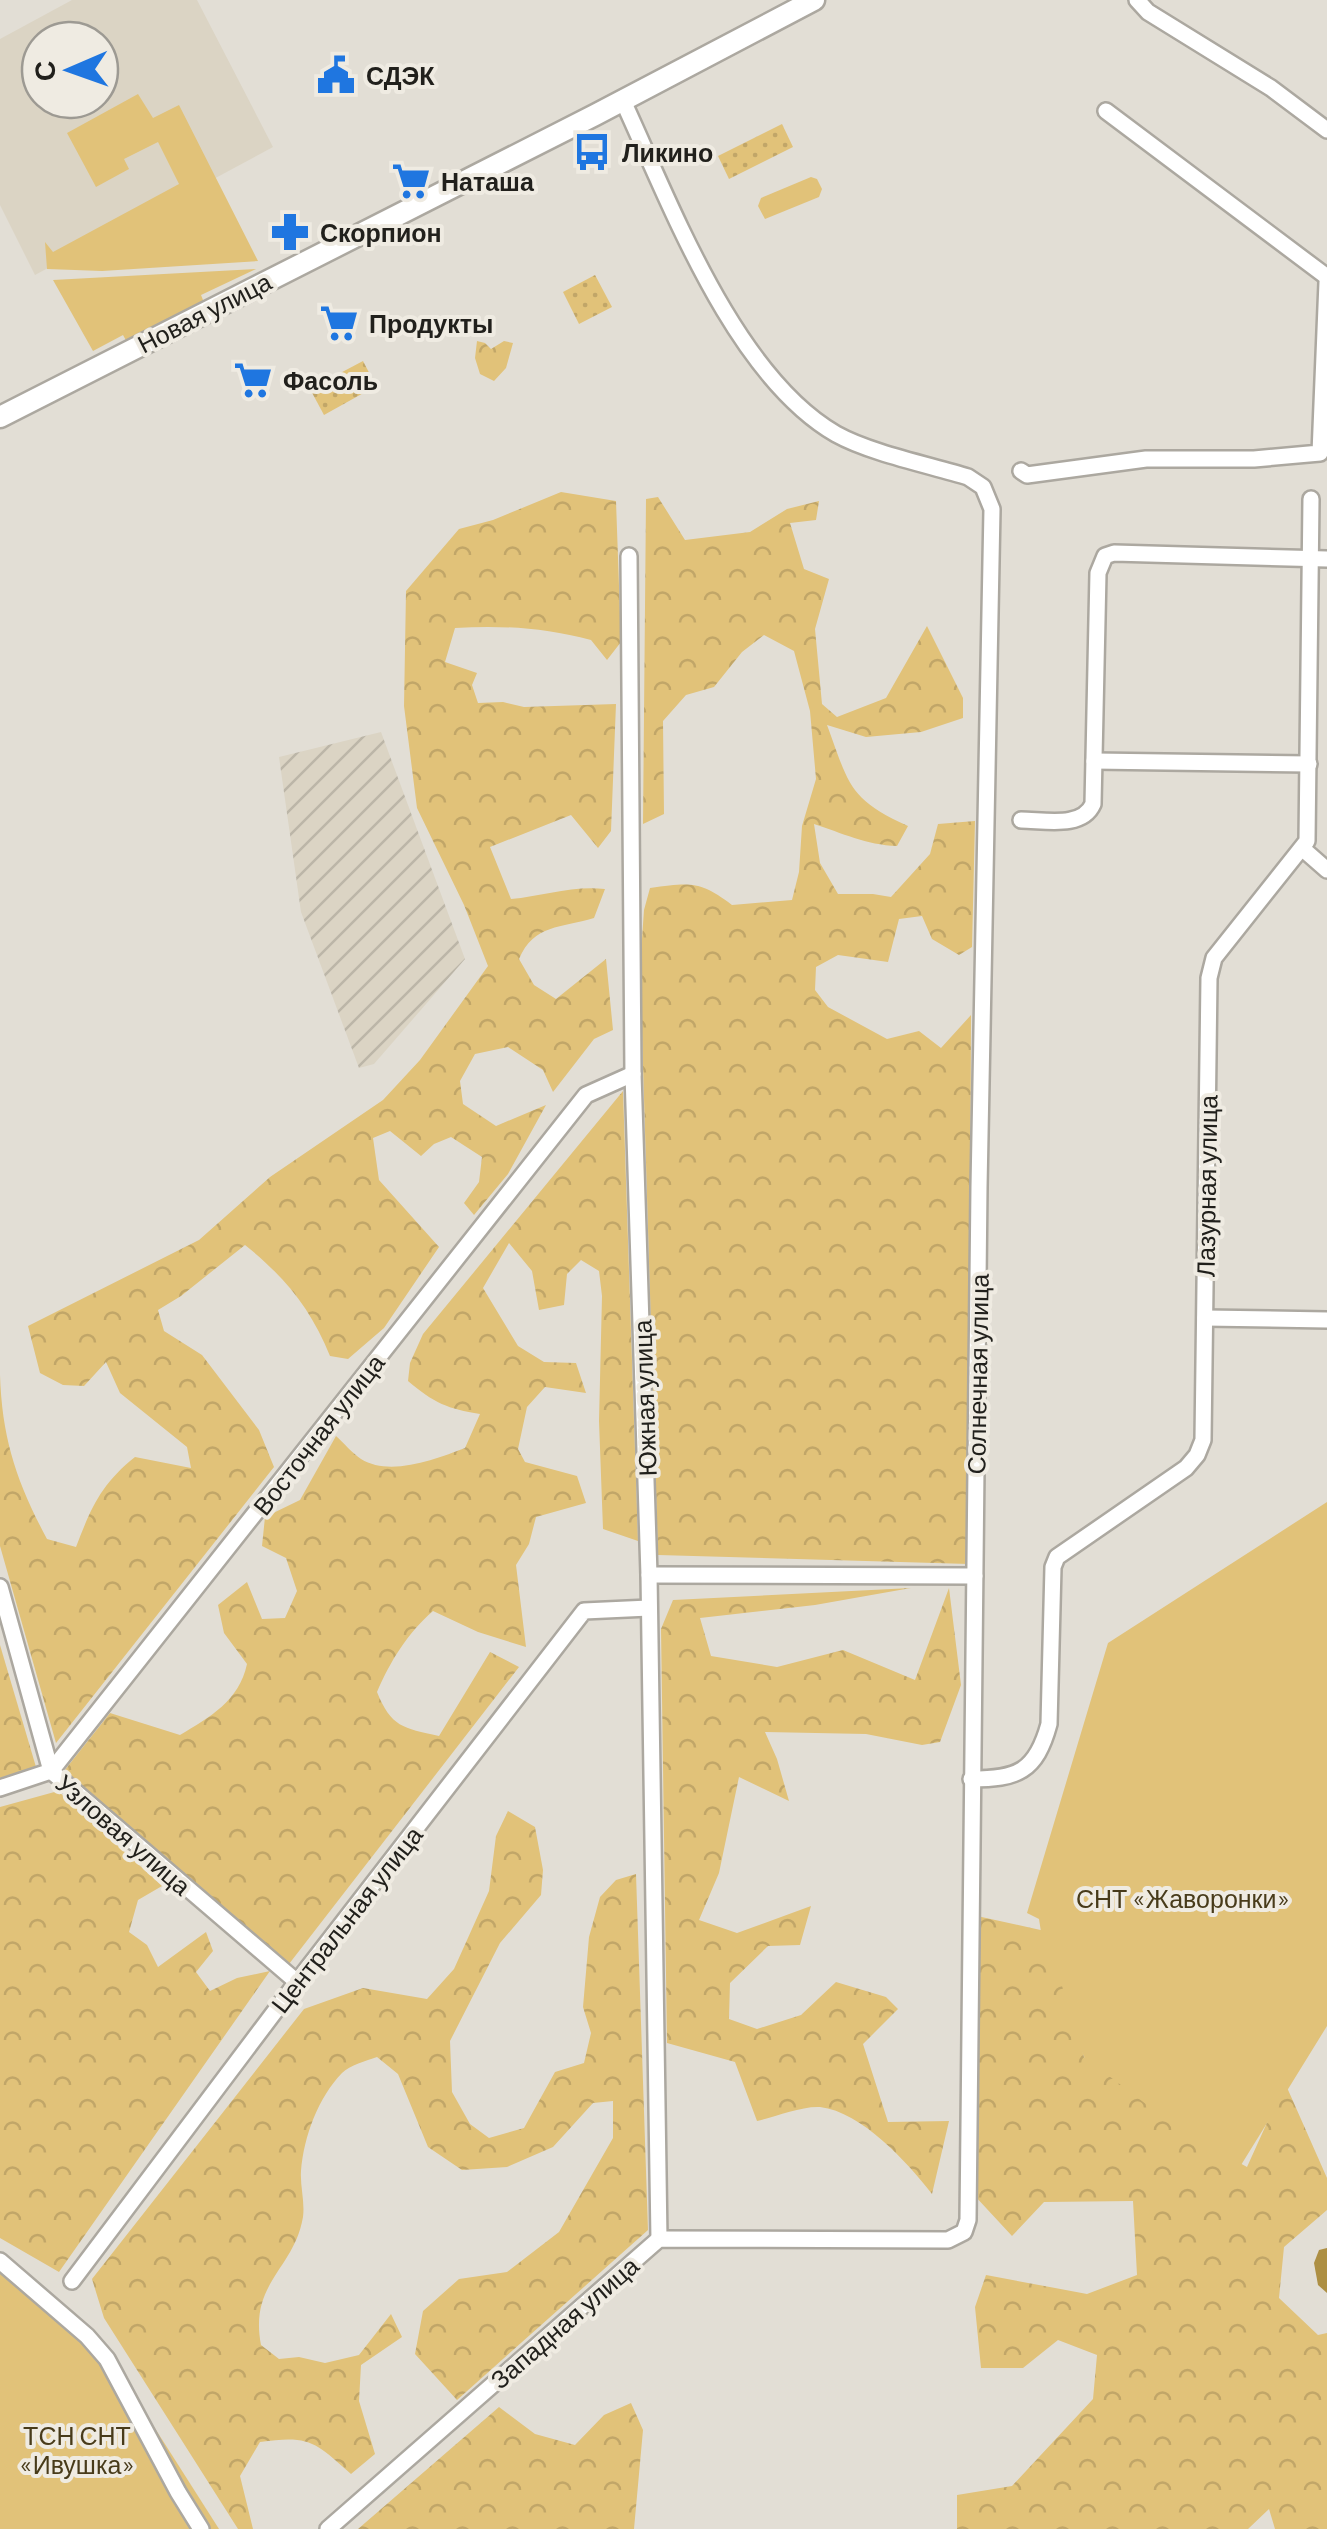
<svg xmlns="http://www.w3.org/2000/svg" width="1327" height="2529" font-family="Barlow,sans-serif">
  <style>
    .built { fill: #dbd4c4; fill-rule: evenodd }
    .industrial { fill: url(#industrial-furrows) }
    .green { fill: #e1c279 }
    .forest { fill: url(#forest-crowns) }
    .park { fill: url(#park-dots) }
    .water { fill: #ad8f43 }
    .lines { fill: none; stroke-linecap: round; stroke-linejoin: round }
    .minor-casing { stroke: #aca8a0; stroke-width: 20 }
    .tertiary-casing { stroke: #aca8a0; stroke-width: 25 }
    .minor { stroke: #fff; stroke-width: 15 }
    .tertiary { stroke: #fff; stroke-width: 20 }
    .labels { text-anchor: middle; dominant-baseline: central; stroke-width: 8; stroke-linejoin: round; paint-order: stroke }
    .poi-label { font-size: 25px; font-weight: bold; fill: #21201c; stroke: #efebe2; text-anchor: start }
    .street-label { font-size: 25px; fill: #21201c; stroke: #efebe2 }
    .park-label { font-size: 25px; fill: #483b1a; stroke: #efebe2 }
  </style>
  <defs>
    <pattern id="industrial-furrows" width="10" height="10" patternUnits="userSpaceOnUse" patternTransform="scale(2.5)"><rect width="10" height="10" fill="#dbd4c4"/><path d="M-1 1l2-2M0 10L10 0M9 11l2-2" fill="none" stroke="#bcb6a8"/></pattern>
    <pattern id="forest-crowns" width="20" height="18" patternUnits="userSpaceOnUse" patternTransform="scale(2.5)"><rect width="20" height="18" fill="#e1c279"/><path d="M2 6a3 3 0 1 1 6 0M12 15a3 3 0 1 1 6 0" fill="none" stroke="#c1a668"/></pattern>
    <pattern id="park-dots" width="8" height="8" patternUnits="userSpaceOnUse" patternTransform="scale(2.5)"><rect width="8" height="8" fill="#e1c279"/><path d="M2 2h.1M6 6h.1" fill="none" stroke="#c1a668" stroke-width="1.8" stroke-linecap="round"/></pattern>
  </defs>
  <rect width="100%" height="100%" fill="#e2ded5"/>
  <path class="built" d="M72,0H197L273,147L35,275L0,205V39ZM40,40H100V100H40Z"/>
  <path class="industrial" d="M381,732L465,959L374,1064L359,1068L301,912L279,757Z"/>
  <g class="green">
    <path d="M138,94L153,118L179,105L258,261L102,271L47,269L45,242L53,252L179,184L158,142L124,159L129,169L96,187L67,133Z"/>
    <path d="M811,177L817,179L822,189L819,197L765,219L758,206L761,198Z"/>
    <path d="M256,269L201,295L205,305L128,344L123,335L93,351L53,280Z"/>
    <path d="M1327,1502V2026L1233,2178L1094,2077L1049,1984L1039,1919L1027,1913L1108,1643Z"/>
    <path d="M0,2253L78,2319L107,2353L219,2529H0Z"/>
  </g>
  <g class="forest">
    <path d="M477,341L485,343L491,349L504,341L513,343L506,368L494,381L480,374L475,358Z"/>
    <path d="M561,492L616,501L621,642L607,660L591,640C544,628 503,625 455,628L445,662L477,673L472,685L478,703L503,702L524,707L616,704L611,831L598,848L571,815L490,847L511,899C542,896 575,885 605,889L594,918C561,928 534,924 519,959L534,985L556,999L606,959L613,1030L594,1039L553,1092L543,1070L508,1047L475,1054L460,1081L463,1104L496,1126L546,1105L508,1174L474,1215L464,1203L479,1182L482,1157L451,1137L434,1144L421,1156L390,1131L373,1138L379,1180L439,1247L384,1328L348,1359L330,1356C311,1309 285,1277 245,1245L181,1296L158,1310L164,1331L202,1355L259,1430L274,1467L56,1743L0,1546V1375C2,1439 17,1483 47,1539L76,1547C91,1508 101,1484 135,1457L191,1468L187,1447L120,1393L106,1362L84,1386L63,1385L40,1373L28,1326L199,1240L270,1177L383,1100L420,1060L488,966L464,905L417,808L404,706L406,591L459,529L493,520Z"/>
    <path d="M658,497L685,540L750,532L787,509L819,501L816,520L790,523L804,569L829,579L815,629L822,704L837,717L886,698L927,626L963,698V718L921,732L866,737L827,725C849,784 848,799 908,826L897,846C866,845 842,833 814,824L820,863L838,894H873L891,897L930,854L938,824L975,821L972,947L959,955L932,939L922,916L899,919L888,962L838,955L816,967L815,990L828,1007L887,1039L919,1031L941,1048L971,1015L969,1564L658,1555L640,967L644,910L650,888C690,883 699,880 732,905L792,900L799,872L802,826L816,779L810,711L794,651L764,635L742,652L714,687L686,695L663,721L664,814L643,824L646,499Z"/>
    <path d="M623,1091L638,1541L603,1529L599,1421L602,1296L599,1271L581,1260L567,1274L564,1305L539,1310L532,1271L509,1243L483,1288L518,1346L544,1362L576,1363L586,1393L545,1387L527,1407L518,1449L525,1462L577,1476L586,1503L536,1517L529,1544L516,1565L526,1647L478,1632L433,1611C407,1634 391,1660 377,1692C391,1727 403,1728 439,1736L490,1652L519,1667L289,1964L64,1771L110,1713L180,1735C210,1717 239,1701 247,1664L224,1633L218,1605L247,1582L262,1619L285,1618L297,1591L286,1558L262,1546L265,1517L300,1500L336,1436C344,1443 352,1453 361,1459C390,1477 436,1459 465,1448L480,1414C448,1409 434,1403 408,1381L410,1363L423,1334Z"/>
    <path d="M911,1588L815,1605L700,1618L711,1656L777,1667L843,1650L915,1680L949,1588L961,1685L940,1742L922,1745L866,1734L765,1732L777,1759L789,1801L739,1777L719,1873L699,1920L737,1933L811,1906L800,1945L768,1946L730,1983L729,2019L757,2029L801,2015L836,1982L886,1997L898,2009L863,2044L888,2122L949,2121L932,2194C907,2162 862,2112 820,2107C801,2106 775,2117 757,2121L735,2062L667,2043L661,1629L673,1600Z"/>
    <path d="M0,1645L36,1767L0,1778Z"/>
    <path d="M58,1791L162,1886L138,1900L129,1932L147,1945L158,1967L206,1932L213,1951L196,1972L210,1991L237,1978L270,1971L59,2272L0,2238V1807Z"/>
    <path d="M508,1811L535,1827L543,1870L541,1895L500,1943L450,2041L452,2092L470,2124L489,2138L524,2128L555,2072L584,2063L591,2033L583,2007L589,1937L600,1897L616,1880L636,1874L648,2230L457,2400L415,2354L423,2311L459,2279L507,2272L559,2232L613,2138V2101L593,2103L553,2147L507,2167L462,2170L428,2147L398,2074L377,2057C366,2061 350,2065 342,2073C318,2098 304,2136 301,2171C300,2186 305,2202 303,2217C294,2270 249,2282 261,2345L279,2359L299,2357L325,2363L359,2355L391,2314L402,2337L361,2365L359,2401L375,2454L351,2474C315,2442 310,2435 260,2442L240,2476L253,2529H238L104,2318L92,2279L304,2009L363,1988L427,1999L454,1969L489,1891L496,1836Z"/>
    <path d="M977,1916L1045,1931L1084,2057L1180,2130L1247,2167L1285,2083L1327,2178V2210L1284,2247L1279,2298L1318,2335L1327,2333V2529H1275L1269,2509L1248,2529H957V2495L1012,2486L1093,2399L1097,2355L1058,2340L1023,2368H981L975,2307L986,2275L1087,2294L1137,2275L1133,2201L1044,2202L1012,2236L974,2195Z"/>
    <path d="M631,2403L643,2430L634,2529H358L499,2407L535,2434L575,2445L604,2415Z"/>
  </g>
  <g class="park">
    <path d="M782,124L793,147L729,179L718,156Z"/>
    <path d="M595,275L612,307L579,324L563,292Z"/>
    <path d="M363,361L376,386L324,415L310,389Z"/>
  </g>
  <path class="water" d="M1327,2248V2293L1318,2285L1314,2263L1319,2250Z"/>
  <g class="lines">
    <g class="minor-casing">
      <g id="minor">
        <path d="M1137,0L1148,12L1271,88L1327,130"/>
        <path d="M1106,111L1327,277"/>
        <path d="M1021,471L1027,475L1146,459H1254L1320,453L1327,282"/>
        <path d="M629,556L633,1074L649,1575L659,2239"/>
        <path d="M1094,761L1309,764"/>
        <path d="M1021,820C1044,820 1082,829 1093,804L1098,573L1105,556L1114,553L1327,559"/>
        <path d="M1303,849L1327,870"/>
        <path d="M1205,1318L1327,1320"/>
        <path d="M649,1575L975,1576"/>
        <path d="M0,1587L51,1771L297,1982"/>
        <path d="M971,1779C1017,1779 1036,1772 1049,1724L1053,1567L1057,1557L1186,1468L1197,1455L1203,1440L1209,978L1214,958L1307,841L1311,499"/>
        <path d="M0,1788L51,1771L586,1095L633,1074"/>
        <path d="M0,2261L87,2336L107,2359L178,2492L201,2529"/>
        <path d="M72,2281L297,1982L584,1611L649,1608"/>
        <path d="M328,2529L659,2239L948,2240L964,2232L968,2220L979,1187L992,509L983,487L968,477C929,465 870,453 836,434C734,375 671,205 623,101"/>
      </g>
    </g>
    <g class="tertiary-casing">
      <path id="tertiary" d="M0,417L595,115L814,0"/>
    </g>
    <use href="#minor" class="minor"/>
    <use href="#tertiary" class="tertiary"/>
  </g>
  <defs>
    <g id="civic-bare" transform="scale(3)"><path d="M-.6-6.5H3V-4.5H.6V-3L4-1V1h2V6H-6V1h2V-1L-.6-3ZM-1.2 2.5V6h2.4V2.5Z" fill="#1f76e0" stroke="#efebe2" stroke-width="2.5" paint-order="stroke"/></g>
    <g id="bus-bare" transform="scale(3)"><path d="M-5-6H5V4H4V6H2V4H-2V6H-4V4H-5ZM-3.5-4V0h7V-4ZM-3.5 1.2v1.5H-2V1.2ZM2 1.2v1.5H3.5V1.2Z" fill="#1f76e0" stroke="#efebe2" stroke-width="2.5" paint-order="stroke"/></g>
    <g id="supermarket-bare" transform="scale(3)"><path d="M-6-5.5h2.5l.6 2H6L4.5 2H-2.5L-4.4-4H-6ZM-1.5 3.2a1.3 1.3 0 1 0 .1 0ZM3 3.2a1.3 1.3 0 1 0 .1 0Z" fill="#1f76e0" stroke="#efebe2" stroke-width="2.5" paint-order="stroke"/></g>
    <g id="pharmacy-bare" transform="scale(3)"><path d="M-2-6h4v4h4v4h-4v4h-4v-4h-4v-4h4Z" fill="#1f76e0" stroke="#efebe2" stroke-width="2.5" paint-order="stroke"/></g>
  </defs>
  <g fill-rule="evenodd">
    <use href="#civic-bare" x="336" y="75"/>
    <use href="#bus-bare" x="592" y="152"/>
    <use href="#supermarket-bare" x="411" y="181"/>
    <use href="#pharmacy-bare" x="290" y="232"/>
    <use href="#supermarket-bare" x="339" y="323"/>
    <use href="#supermarket-bare" x="253" y="380"/>
  </g>
  <g class="labels">
    <g class="poi-label">
      <text x="366" y="75">СДЭК</text>
      <text x="622" y="152">Ликино</text>
      <text x="441" y="181">Наташа</text>
      <text x="320" y="232">Скорпион</text>
      <text x="369" y="323">Продукты</text>
      <text x="283" y="380">Фасоль</text>
    </g>
    <g class="street-label">
      <text transform="translate(204 312) rotate(-27)">Новая улица</text>
      <text transform="translate(1206 1186) rotate(-89)">Лазурная улица</text>
      <text transform="translate(977 1374) rotate(-89)">Солнечная улица</text>
      <text transform="translate(644 1398) rotate(-92)">Южная улица</text>
      <text transform="translate(318 1434) rotate(-52)">Восточная улица</text>
      <text transform="translate(124 1834) rotate(41)">Узловая улица</text>
      <text transform="translate(346 1919) rotate(-52)">Центральная улица</text>
      <text transform="translate(564 2322) rotate(-41)">Западная улица</text>
    </g>
    <g class="park-label">
      <text x="1183" y="1898">СНТ «Жаворонки»</text>
      <text x="77" y="2435">ТСН СНТ<tspan x="77" dy="29">«Ивушка»</tspan></text>
    </g>
  </g>
  <g transform="translate(70 70) rotate(268)"><circle r="48" fill="#efebe2" stroke="#9d9a93" stroke-width="2.5"/>
  <path d="M0-8L18 38L0 25L-18 38Z" fill="#1f76e0"/>
  <text y="-15" font-size="28" font-weight="bold" text-anchor="middle" fill="#21201c">С</text>
  </g>
</svg>
